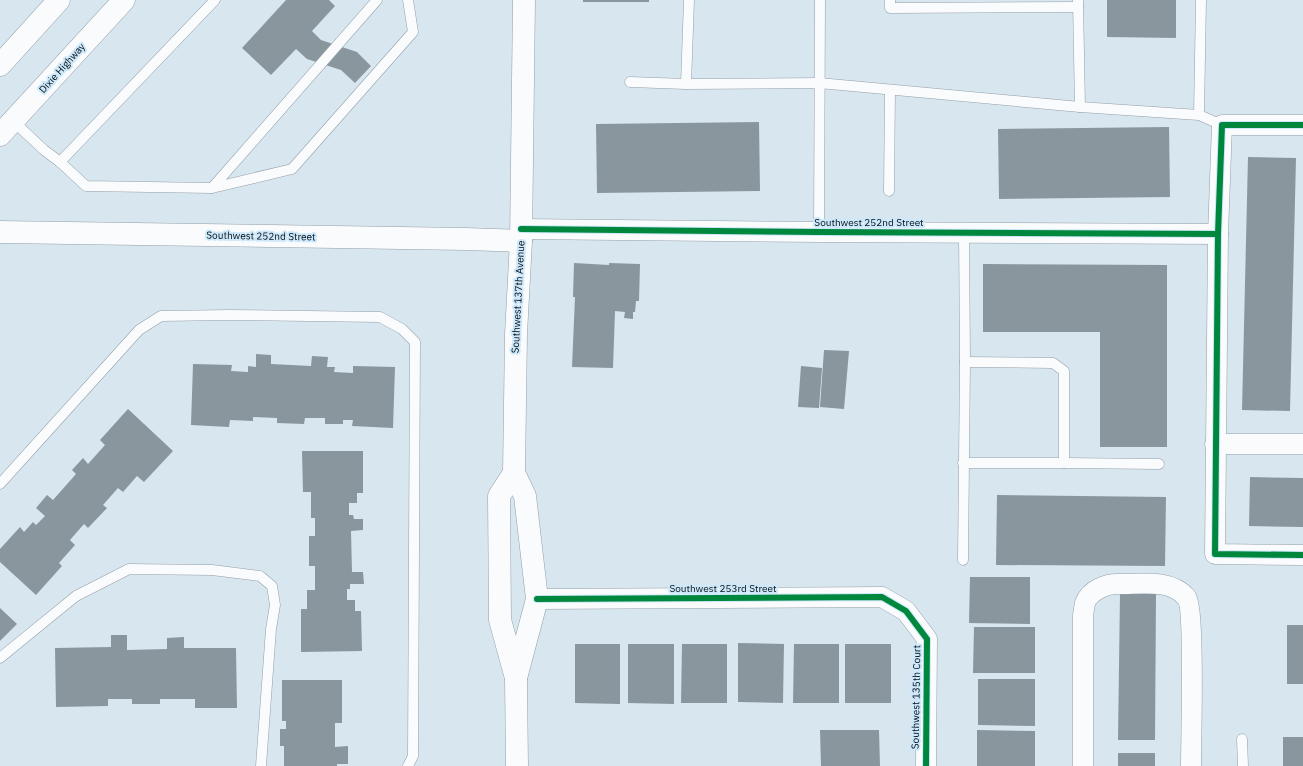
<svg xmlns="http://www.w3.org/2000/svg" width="1303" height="766" font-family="'IBM Plex Sans',sans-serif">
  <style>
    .building { fill: #8a969e }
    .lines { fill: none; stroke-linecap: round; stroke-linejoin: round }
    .service-casing { stroke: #939fa7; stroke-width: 11 }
    .minor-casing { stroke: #939fa7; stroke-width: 21 }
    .tertiary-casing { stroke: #939fa7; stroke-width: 23 }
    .secondary-casing { stroke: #939fa7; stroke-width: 23 }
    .trunk-casing { stroke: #939fa7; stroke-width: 23 }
    .service { stroke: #f9fbfd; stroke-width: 10 }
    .minor { stroke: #f9fbfd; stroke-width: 20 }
    .tertiary { stroke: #f9fbfd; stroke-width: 22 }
    .secondary { stroke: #f9fbfd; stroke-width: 22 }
    .trunk { stroke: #f9fbfd; stroke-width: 22 }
    .cycleway-casing { stroke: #cde8fa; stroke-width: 8 }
    .cycleway { stroke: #00873e; stroke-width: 6 }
    .labels { text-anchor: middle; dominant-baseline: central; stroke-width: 4; stroke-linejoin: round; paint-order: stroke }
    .street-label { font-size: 10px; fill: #051017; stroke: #cde8fa }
  </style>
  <rect width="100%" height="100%" fill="#d8e6f0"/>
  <g class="building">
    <path d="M286,0H329L335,6L312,31L321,40L357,52L371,66L355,83L341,70L307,59L296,49L271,75L242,48Z"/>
    <rect x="583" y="0" width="66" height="2"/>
    <path d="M1107,0H1176V38L1107,37Z"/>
    <path d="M759,122L760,191L597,193L596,124Z"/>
    <path d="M1169,127L1170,197L999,199L998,129Z"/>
    <path d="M1248,157L1296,158L1290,411L1242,410Z"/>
    <path d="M574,263L609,265V263L640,264L639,301H636L635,312H633V319L624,318L625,312L615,311L613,368L572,367L575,297H573Z"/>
    <path d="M983,264L1167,265V447H1100V332H983Z"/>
    <path d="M824,350L849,351L844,409L820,407Z"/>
    <path d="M256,354L271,355V364L311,366L312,356L328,357L327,367H335L334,372L353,373V366L395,367L393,428L352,426L353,420H343V424H325V418H305L304,424L277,423V418L253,417V421L230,420L229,427L191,425L193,364L232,365L231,371L248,372V366L256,367Z"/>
    <path d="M801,366L822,368L819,408L798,407Z"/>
    <path d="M128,409L173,451L144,482L137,476L123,492L118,488L103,505L107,508L88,528L84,524L70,540L75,545L59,563L62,566L36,595L0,562V549L20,527L24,532L33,522L36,525L45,516L36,508L47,495L53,500L76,474L72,470L83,458L88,464L105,445L100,440Z"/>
    <path d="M302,451H363V493H357V503H349V515H353L354,519H363V530L351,531L352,572H363L364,584H350V589H347V600H355V611H361L362,651L301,652V609H307V590H315V566H309V536H315V518H311V492H303Z"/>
    <path d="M1250,477L1303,478V527L1249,526Z"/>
    <path d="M997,495L1166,497L1165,566L996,565Z"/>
    <path d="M970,577H1030V624L969,623Z"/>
    <path d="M1120,593L1156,594L1155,740H1118Z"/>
    <path d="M0,608L17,624L0,641Z"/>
    <rect x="1287" y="625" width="16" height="59"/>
    <path d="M974,627H1035V673H973Z"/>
    <path d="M111,635H127V650L167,649V638L184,637V648H236L237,708H195V699H160V704H132V699H108V706L56,707L55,648L111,647Z"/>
    <path d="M738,643L784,644L783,703L738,702Z"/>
    <path d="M575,644H620V704L575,703Z"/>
    <path d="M628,644H674V704L628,703Z"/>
    <path d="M682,644H727V703H681Z"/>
    <path d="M794,644H839V703H793Z"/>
    <rect x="845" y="644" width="46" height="59"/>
    <path d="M978,679H1035V726L978,725Z"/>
    <path d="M282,680H342V723H335V747L348,746V764H337V766H284V746H280V729H286V721H282Z"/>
    <path d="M820,730H879L880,766H821Z"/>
    <path d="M977,730L1035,731V766H977Z"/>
    <rect x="1283" y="737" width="20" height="29"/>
    <rect x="1118" y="753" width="37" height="13"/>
  </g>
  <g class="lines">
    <g class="service-casing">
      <g id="service">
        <path d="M689,0L686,84L819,83L1080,107L1199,115L1222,125"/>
        <path d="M890,0V8L1078,7"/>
        <path d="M1078,1L1080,107"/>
        <path d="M630,82L686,84"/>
        <path d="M1199,115L1201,0"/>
        <path d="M13,121L44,150L60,162L215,0"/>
        <path d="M60,162L86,186L212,188L377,0"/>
        <path d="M212,188L292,169L413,32L408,0"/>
        <path d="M889,191L890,90"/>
        <path d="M819,232L820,0"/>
        <path d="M963,463H1064V371L1053,363L965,362"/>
        <path d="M1064,463L1159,464"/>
        <path d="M0,484L139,330L161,316L229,315L380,317L402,329L415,342L413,756L408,766"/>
        <path d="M963,560L965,362L964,232"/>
        <path d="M0,658L76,596L129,569L212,570L260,576L272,586L275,605L271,629L261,766"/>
        <path d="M1242,739L1243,766"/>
      </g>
    </g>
    <g class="minor-casing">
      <g id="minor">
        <path d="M1303,125H1222L1218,234L1215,554L1303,555"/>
        <path d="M521,229L819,232L1218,234"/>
        <path d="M1215,444H1303"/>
        <path d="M537,599L882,597L906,611L927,639L926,766"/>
        <path d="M1083,766V615C1084,611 1084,607 1085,603C1090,590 1107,583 1120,584C1142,584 1171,579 1186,597C1195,607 1191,743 1191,766"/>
      </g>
    </g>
    <g class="tertiary-casing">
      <path id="tertiary" d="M0,232L466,239L521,241"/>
    </g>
    <g class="secondary-casing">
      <g id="secondary">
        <path d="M514,473L499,496L500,620L516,678L517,766"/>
        <path d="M516,678L537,599L525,496L514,473L516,334L521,241L524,0"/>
      </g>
    </g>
    <g class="trunk-casing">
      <g id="trunk">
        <path d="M0,65L59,0"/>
        <path d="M0,135L124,0"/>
      </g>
    </g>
    <use href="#service" class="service"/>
    <use href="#minor" class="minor"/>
    <use href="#tertiary" class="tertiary"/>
    <use href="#secondary" class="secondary"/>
    <use href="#trunk" class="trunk"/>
    <g class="cycleway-casing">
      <g id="cycleway">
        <path d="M1303,125H1222L1218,234L1215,554L1303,555"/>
        <path d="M521,229L819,232L1218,234"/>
        <path d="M537,599L882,597L906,611L927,639L926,766"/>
      </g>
    </g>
    <use href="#cycleway" class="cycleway"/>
  </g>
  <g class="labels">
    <g class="street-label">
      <text transform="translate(62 68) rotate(-48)">Dixie Highway</text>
      <text x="869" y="222">Southwest 252nd Street</text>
      <text transform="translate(261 236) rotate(1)">Southwest 252nd Street</text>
      <text transform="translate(518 297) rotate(-87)">Southwest 137th Avenue</text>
      <text x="723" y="588">Southwest 253rd Street</text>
      <text transform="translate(916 697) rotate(-89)">Southwest 135th Court</text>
    </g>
  </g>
</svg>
